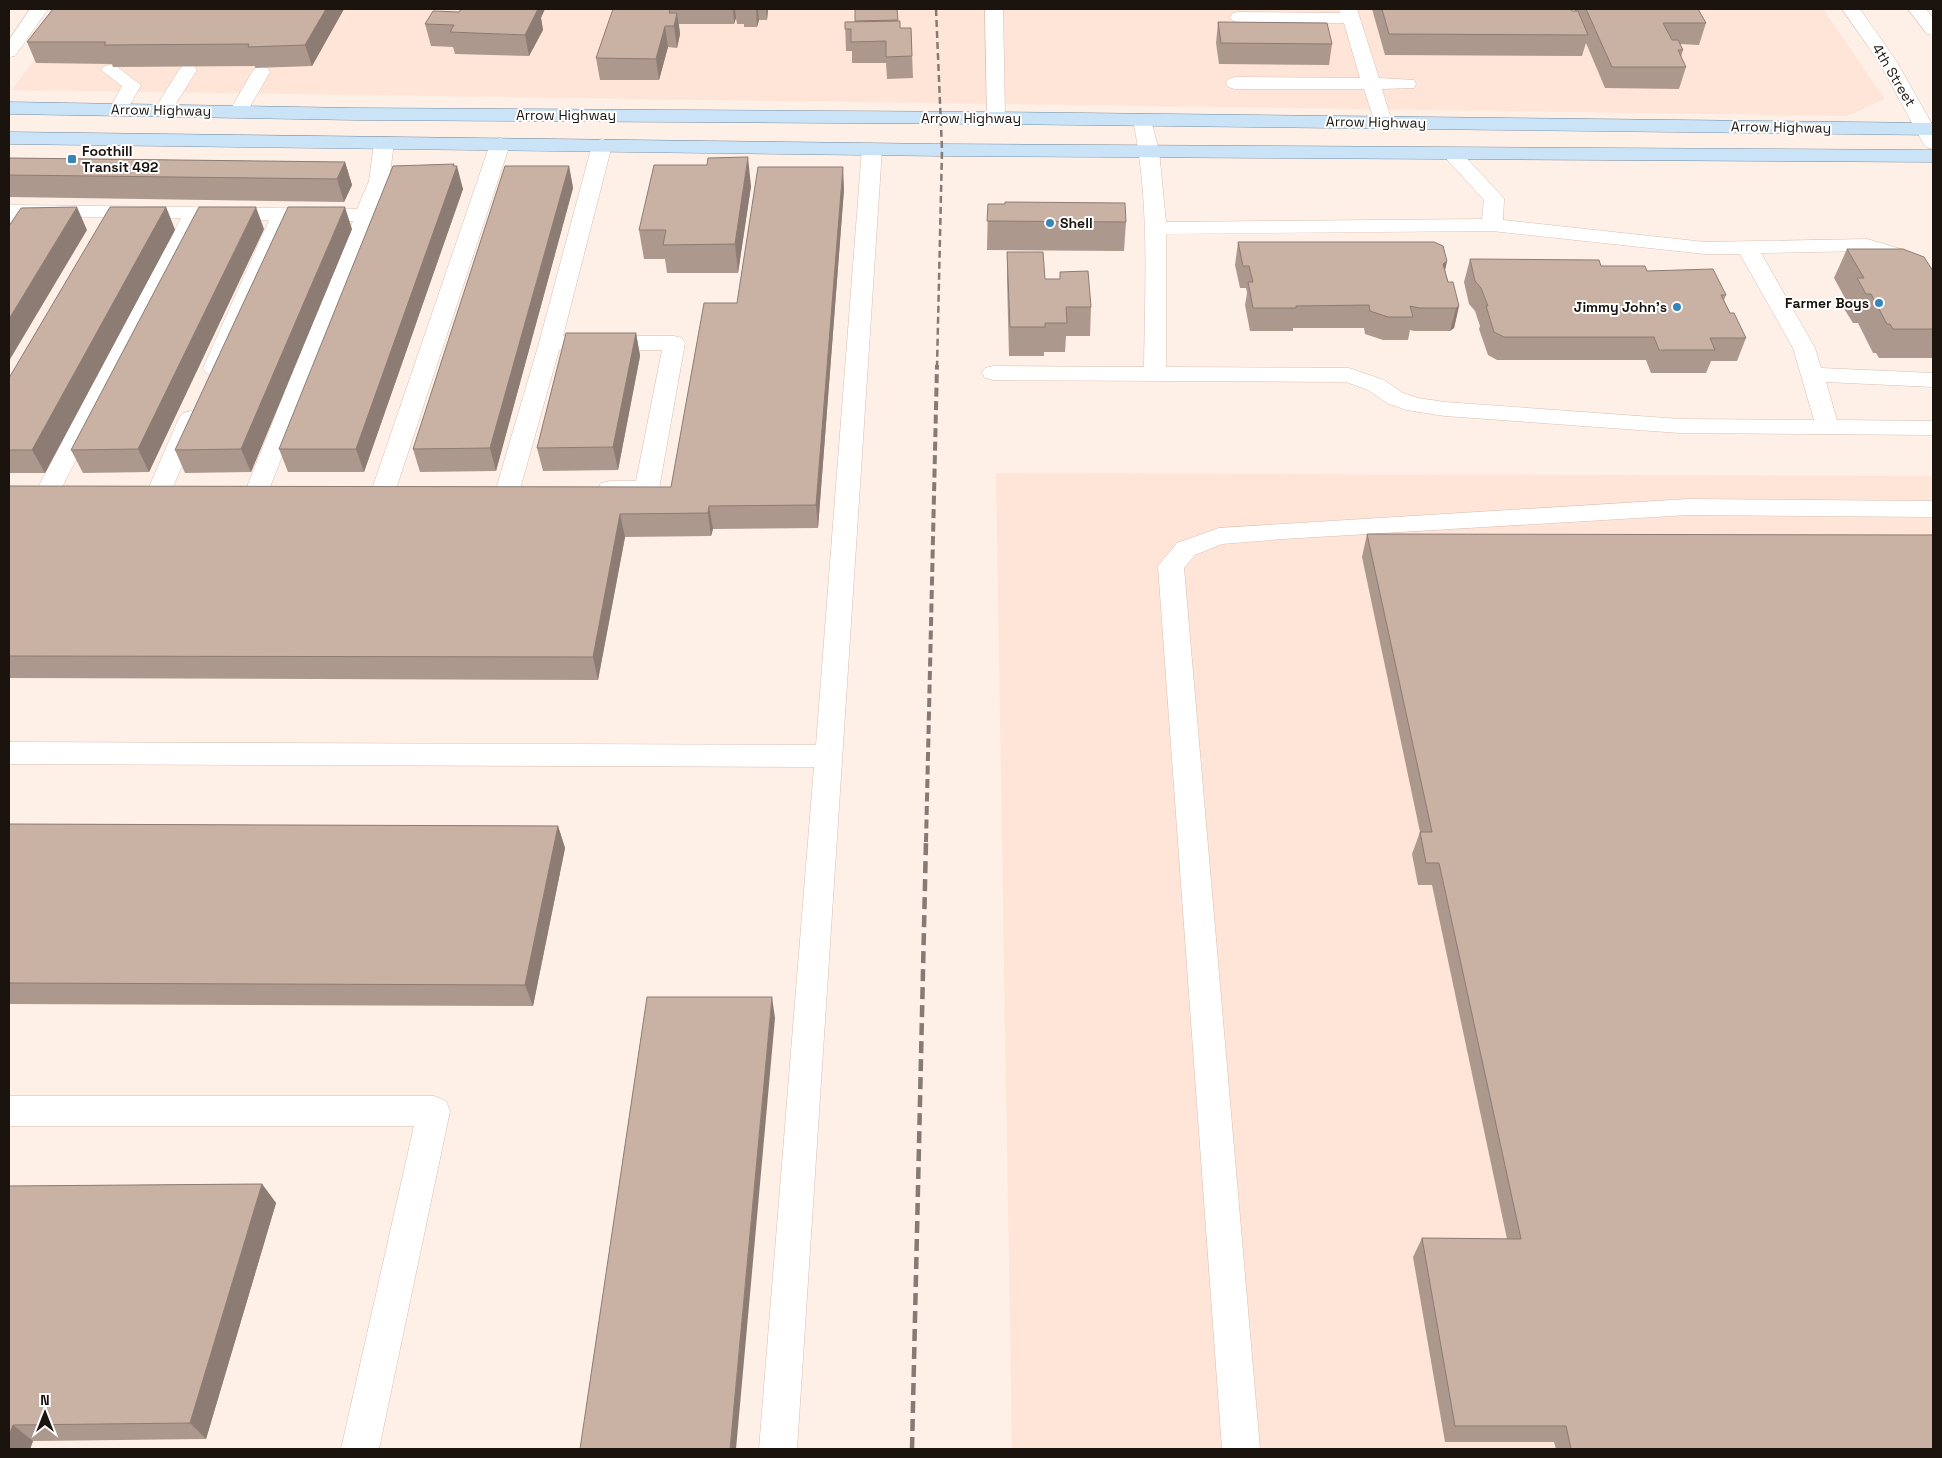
<svg xmlns="http://www.w3.org/2000/svg" width="1942" height="1458" font-family="'Space Grotesk',sans-serif">
  <style>
    .built { fill: #ffe5d7 }
    .lines { fill: none; stroke-linecap: round; stroke-linejoin: round }
    .minor-casing { stroke: #d8bfb2; stroke-width: 1 }
    .major-casing { stroke: #768ea2; stroke-width: 1 }
    .minor { fill: #fff; fill-rule: evenodd }
    .major { fill: #cae3f7; fill-rule: evenodd }
    .rail-far2 { stroke: #857a74; stroke-width: 2.5; stroke-dasharray: 7 4; stroke-linecap: butt }
    .rail-far1 { stroke: #857a74; stroke-width: 4; stroke-dasharray: 9 4.5; stroke-linecap: butt }
    .rail { stroke: #857a74; stroke-width: 4.5; stroke-dasharray: 12 6; stroke-linecap: butt }
    .wall { fill: #ad988d }
    .shaded-wall { fill: #8d7c73 }
    .building { fill: #c9b1a4; stroke: #8d7c73 }
    .poi-dot { fill: #3985b8; stroke: #fff; stroke-width: 2 }
    .labels { text-anchor: middle; dominant-baseline: central; stroke-width: 4; stroke-linejoin: round; paint-order: stroke }
    .far-street-label { font-size: 14px; fill: #1b130e; stroke: #fff }
    .far-poi-label { font-size: 14px; font-weight: bold; fill: #1b130e; stroke: #fff; text-anchor: start }
  </style>
  <rect width="100%" height="100%" fill="#feefe7"/>
  <g class="built">
    <path d="M71,9H1823L1885,99L1847,116L12,90Z"/>
    <path d="M996,473L1933,476V1449H1012Z"/>
  </g>
  <g class="lines">
    <g class="minor-casing">
      <g id="minor">
        <path d="M30,9H48L15,56L9,57V40Z"/>
        <path d="M985,9H1003L1005,118L1003,122H989L987,118Z"/>
        <path d="M1339,9H1357L1379,78L1414,80L1416,84L1414,88L1382,89L1392,122L1390,126H1376L1364,89H1235L1228,87L1226,83L1228,79L1235,77L1360,78L1344,23L1239,22L1233,21L1230,17L1233,13L1239,12L1340,13Z"/>
        <path d="M1842,9H1860L1897,62L1933,126V149L1926,147L1923,143L1879,62Z"/>
        <path d="M1908,9H1926L1933,18V35L1927,34Z"/>
        <path d="M110,65L116,66L141,85L125,114H111L109,110L122,86L101,70L104,66Z"/>
        <path d="M188,65L194,66L197,70L172,110L170,114H156L154,110L179,70L182,66Z"/>
        <path d="M261,67L267,68L270,72L247,112L245,116H231L229,112L252,72L255,68Z"/>
        <path d="M1142,114L1149,116L1151,120L1159,151L1166,222L1482,219L1484,200L1441,153L1444,149H1458L1501,195L1504,199L1503,220L1705,242L1867,239L1904,250L1933,285V304L1925,303L1890,258L1866,251L1761,253L1815,348L1821,368L1933,373V387L1826,382L1837,420L1933,421V435L1680,433L1445,416L1406,410L1387,403L1368,390L1346,382L993,380L985,378L982,373L985,368L993,366L1144,367C1145,284 1150,202 1133,120L1135,116ZM1492,231L1705,254H1740L1793,348L1814,420L1680,419L1445,402L1418,398L1403,393L1384,380L1349,368L1166,367V234Z"/>
        <path d="M384,137L391,139L394,143L389,181L267,495L258,497L249,495L246,489L353,221L290,220L225,368L222,373L214,375L206,373L203,368L269,220L202,219L61,489L58,495L49,497L40,495L37,489L181,218L20,216L16,221L9,223V205L357,209L369,181L374,143L377,139Z"/>
        <path d="M500,138L507,140L510,144L396,489L393,495L384,497L375,495L372,489L490,144L493,140Z"/>
        <path d="M602,139L609,141L612,145L563,336H674L682,338L685,343L659,489L656,495C639,499 618,499 601,495L598,489L601,483L610,481H636L662,350H559L520,489L517,495L508,497L499,495L496,489L539,343L592,145L595,141Z"/>
        <path d="M872,143L879,145L882,149L797,1449H759L814,767L9,764V742L816,745L862,149L865,145Z"/>
        <path d="M191,411L199,413L203,418L172,489L169,495L160,497L151,495L148,489L179,418L183,413Z"/>
        <path d="M1688,499L1933,501V517L1688,515L1283,539L1222,544L1195,555L1184,568L1260,1449H1222L1158,566L1177,543L1219,528Z"/>
        <path d="M9,1096H434L446,1101L450,1111L379,1449H341L414,1126H9Z"/>
      </g>
    </g>
    <g class="major-casing">
      <g id="major">
        <path d="M9,102L355,108L996,112L1933,123V135L996,124L355,120L9,114Z"/>
        <path d="M9,132L942,144L1933,150V162L942,156L9,144Z"/>
      </g>
    </g>
    <use href="#minor" class="minor"/>
    <use href="#major" class="major"/>
    <path class="rail-far2" d="M936,9L942,150L937,367"/>
    <path class="rail-far1" d="M926,842L937,365"/>
    <path class="rail" d="M912,1449L926,841"/>
  </g>
  <g class="wall">
    <path d="M53,9H344L312,66L255,68V66L113,67L112,64L36,63L27,42Z"/>
    <path d="M658,9H768V11L767,20H759L757,27H744V24H737L736,18L734,24H679L680,34L677,48L668,47L659,80H600L596,58Z"/>
    <path d="M855,9H897L898,21L900,28H911L913,78L887,79L886,63H852V51H846L845,22H855Z"/>
    <path d="M1372,9H1571L1572,11H1575L1574,9H1698L1706,23L1699,45L1680,44L1683,50L1681,57L1686,67L1679,89L1605,88L1586,43L1582,56L1385,55Z"/>
    <path d="M541,18L543,30L529,56L455,54L453,47L431,46L425,24Z"/>
    <path d="M1218,22L1332,44L1329,65L1219,64L1216,43Z"/>
    <path d="M9,158L345,162L352,185L344,202L9,197Z"/>
    <path d="M454,166L463,189L364,472H288L279,449Z"/>
    <path d="M569,166L573,188L496,471L420,472L413,449Z"/>
    <path d="M751,186L738,273H667L665,259H644L639,230Z"/>
    <path d="M844,189L818,528L713,529L711,536L625,537L598,680L9,678V486L671,487L737,303Z"/>
    <path d="M988,204L1126,222L1124,251L987,250Z"/>
    <path d="M166,207L175,230L45,473H9V378Z"/>
    <path d="M264,229L149,472L83,473L71,450Z"/>
    <path d="M352,229L251,472L185,473L175,450Z"/>
    <path d="M1238,242L1447,261L1445,270L1448,282L1459,306L1454,328L1450,331H1414L1410,330L1408,340H1383L1365,334L1364,328H1293V331H1250L1245,305L1247,293L1246,288H1240L1235,265Z"/>
    <path d="M1847,249L1933,271V358H1879L1876,353H1873L1858,323H1853L1843,307L1846,300L1834,278Z"/>
    <path d="M1007,252L1045,279H1060V272L1091,307L1090,336H1066L1065,352H1044V356H1009L1007,280Z"/>
    <path d="M1470,259L1601,266L1647,271L1726,295L1724,300L1730,313L1746,338L1737,361H1711L1706,373H1651L1646,360H1497L1488,355L1479,329L1480,326L1475,311L1469,304L1464,282Z"/>
    <path d="M636,333L640,356L618,470L543,471L537,448Z"/>
    <path d="M1367,534L1933,1449H1556L1554,1442H1445L1413,1257L1422,1238L1507,1239L1432,885H1418L1412,854L1420,832L1362,557Z"/>
    <path d="M9,824L558,826L565,848L533,1006L9,1004Z"/>
    <path d="M262,1184L276,1203L206,1439L33,1441L30,1449H9V1186Z"/>
  </g>
  <g class="shaded-wall">
    <path d="M326,9H344L312,66L305,45Z"/>
    <path d="M531,9H545L541,18L543,30L529,56L525,35Z"/>
    <path d="M733,9H735L736,18L734,24Z"/>
    <path d="M756,9H758L759,20L757,27Z"/>
    <path d="M766,9H768L767,20Z"/>
    <path d="M677,13L680,34L677,48L674,26Z"/>
    <path d="M665,26L668,47L659,80L656,59Z"/>
    <path d="M748,157L751,186L738,273L735,244Z"/>
    <path d="M345,162L352,185L344,202L337,179Z"/>
    <path d="M454,164L455,171L457,166L463,189L364,472L356,449Z"/>
    <path d="M569,166L573,188L496,471L490,448Z"/>
    <path d="M843,167L844,189L818,528L816,505Z"/>
    <path d="M77,207L87,230L9,361V319Z"/>
    <path d="M166,207L175,230L45,473L32,450Z"/>
    <path d="M256,207L264,229L149,472L138,449Z"/>
    <path d="M345,207L352,229L251,472L241,449Z"/>
    <path d="M1447,261L1442,284L1443,264Z"/>
    <path d="M1459,306L1454,328L1450,331L1456,308Z"/>
    <path d="M636,333L640,356L618,470L613,447Z"/>
    <path d="M709,506L713,529L711,536L708,513Z"/>
    <path d="M620,514L625,537L598,680L593,657Z"/>
    <path d="M558,826L565,848L533,1006L525,985Z"/>
    <path d="M772,997L775,1018L736,1449H730Z"/>
    <path d="M262,1184L276,1203L206,1439L190,1423Z"/>
    <path d="M13,1425L33,1441L30,1449H9V1436Z"/>
  </g>
  <g class="building">
    <path d="M53,9H326L305,45L248,47L249,44L104,45L106,42H27Z"/>
    <path d="M461,9H538L525,35L450,32L454,25L425,24L433,11L459,12Z"/>
    <path d="M613,9H670L669,13H677L674,26H665L656,59L596,58Z"/>
    <path d="M855,9H897L898,20L855,21Z"/>
    <path d="M1382,9H1571L1572,11H1578L1588,35L1389,34Z"/>
    <path d="M1586,9H1698L1706,23H1663L1672,40H1678L1683,50H1678L1686,67H1612Z"/>
    <path d="M900,21V28H911L912,56L886,57V41L851,42V29H845V22Z"/>
    <path d="M1218,22L1327,23L1332,44L1221,43Z"/>
    <path d="M748,157L735,244L663,245L666,230H639L654,165H707L708,158Z"/>
    <path d="M9,158L345,162L337,179L9,175Z"/>
    <path d="M454,164L453,166H457L356,449H279L393,166Z"/>
    <path d="M505,166H569L490,448L413,449Z"/>
    <path d="M758,167H843L816,505L709,506L708,513L620,514L593,657L9,656V486L671,487L704,303H737Z"/>
    <path d="M1005,202L1125,203L1126,222L987,221L988,204H1005Z"/>
    <path d="M77,207L9,319V226L21,208Z"/>
    <path d="M110,207H166L32,450H9V378Z"/>
    <path d="M199,207H256L138,449L71,450Z"/>
    <path d="M288,207H345L241,449L175,450Z"/>
    <path d="M1238,242H1434L1443,246L1447,261L1443,264L1448,282H1453L1459,306L1456,308H1419L1410,306L1413,317H1388L1370,311L1369,305L1296,306V308H1253L1248,282H1253L1249,266H1243Z"/>
    <path d="M1847,249H1903L1924,257L1933,271V329H1893L1890,324H1887L1871,294H1866L1857,278H1864Z"/>
    <path d="M1007,252H1043L1045,279H1060V272L1088,271L1091,307H1066L1067,323H1045V327H1010Z"/>
    <path d="M1470,259L1599,260L1601,266H1645L1647,271L1713,269L1726,295H1721L1730,313H1734L1746,338H1710L1715,350H1659L1654,337H1504L1494,332L1486,306H1488L1481,288L1475,281Z"/>
    <path d="M566,333H636L613,447L537,448Z"/>
    <path d="M1367,534L1933,535V1449H1571L1566,1426H1455L1422,1238L1521,1239L1439,863H1426L1420,832H1432Z"/>
    <path d="M9,824L558,826L525,985L9,983Z"/>
    <path d="M647,997H772L730,1449H580Z"/>
    <path d="M262,1184L190,1423L13,1425L9,1436V1186Z"/>
  </g>
  <g class="poi-dot">
    <rect x="67" y="154" width="10" height="10" rx="2.5"/>
    <circle cx="1050" cy="223" r="5"/>
    <circle cx="1879" cy="303" r="5"/>
    <circle cx="1677" cy="307" r="5"/>
  </g>
  <g class="labels">
    <g class="far-street-label">
      <text transform="translate(1894 75) rotate(59)">4th Street</text>
      <text transform="translate(161 110) rotate(1)">Arrow Highway</text>
      <text x="566" y="115">Arrow Highway</text>
      <text x="971" y="118">Arrow Highway</text>
      <text transform="translate(1376 122) rotate(1)">Arrow Highway</text>
      <text transform="translate(1781 127) rotate(1)">Arrow Highway</text>
    </g>
    <g class="far-poi-label">
      <text x="82" y="151">Foothill<tspan x="82" dy="16">Transit 492</tspan></text>
      <text x="1060" y="223">Shell</text>
      <text x="1869" y="303" text-anchor="end">Farmer Boys</text>
      <text x="1667" y="307" text-anchor="end">Jimmy John's</text>
    </g>
  </g>
  <rect width="1942" height="1458" fill="none" stroke="#1b130e" stroke-width="20"/>
  <g transform="translate(45 1413)" stroke="#ffffff" stroke-width="4" paint-order="stroke">
  <path d="M0-4L9 19L0 12L-9 19Z" fill="#1b130e"/>
  <text y="-8" font-size="14" font-weight="bold" text-anchor="middle" fill="#1b130e">N</text>
  </g>
</svg>
